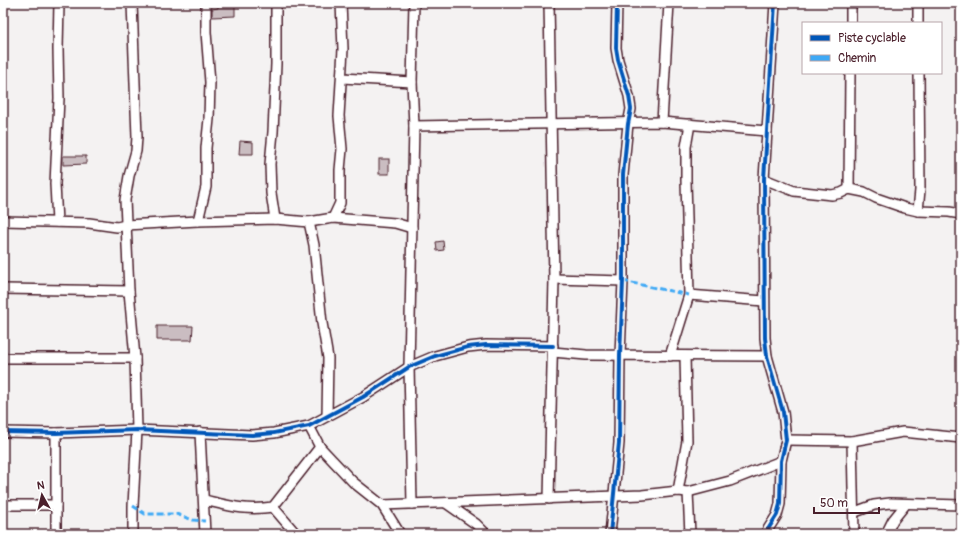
<svg xmlns="http://www.w3.org/2000/svg" width="964" height="537" font-family="Pangolin,sans-serif">
  <style>
    .building { fill: #cabdc1; stroke: #4a1f2b }
    .lines { fill: none; stroke-linecap: round; stroke-linejoin: round }
    .minor-casing { stroke: #4a1f2b; stroke-width: 12 }
    .minor { stroke: #fff; stroke-width: 9 }
    .quiet { stroke: #3fa9f5; stroke-width: 3; stroke-dasharray: 6 3; stroke-linecap: butt }
    .cycleway-casing { stroke: #fff; stroke-width: 6 }
    .cycleway { stroke: #0057b8; stroke-width: 4 }
  </style>
  <rect width="100%" height="100%" fill="#f4f2f2"/>
  <filter id="ink" filterUnits="userSpaceOnUse"><feTurbulence type="fractalNoise" baseFrequency=".025" numOctaves="2"/><feDisplacementMap in="SourceGraphic" scale="8" xChannelSelector="R" yChannelSelector="G"/><feConvolveMatrix kernelMatrix="1 2 1 2 8 2 1 2 1" color-interpolation-filters="sRGB"/></filter>
  <g filter="url(#ink)">
    <g class="building">
      <path d="M235,4V16L212,17V9L218,8V5Z"/>
      <path d="M240,141L253,142V154H239Z"/>
      <path d="M63,156H86V164L63,165Z"/>
      <rect x="379" y="159" width="10" height="15"/>
      <path d="M443,241L444,250L437,251L436,242Z"/>
      <path d="M157,326H193L192,340H157Z"/>
    </g>
    <g class="lines">
      <g class="minor-casing">
        <g id="minor">
          <path d="M132,3L137,137L136,151L129,176L125,200L129,291L135,358L137,430L133,506V534"/>
          <path d="M549,3L554,279L549,499"/>
          <path d="M918,3V23"/>
          <path d="M851,23V3"/>
          <path d="M342,78L412,82"/>
          <path d="M662,122L669,3"/>
          <path d="M414,126L662,122L767,131"/>
          <path d="M764,179L794,191L832,195L841,193L849,189L864,192L876,198L905,208L918,211L949,212L961,214"/>
          <path d="M849,189L850,73"/>
          <path d="M918,211L920,190L919,73"/>
          <path d="M333,218L340,203V170L342,149L339,116L343,49L341,3"/>
          <path d="M275,219L271,193L270,164L273,132L276,64V3"/>
          <path d="M3,221L89,223L117,227L126,225L198,221L275,219L309,222L333,218L395,223L412,228"/>
          <path d="M198,221L206,187V148L209,119L210,82L206,32V3"/>
          <path d="M57,222L55,184L59,98L58,49L59,3"/>
          <path d="M309,222L314,245L322,323L328,358L327,416"/>
          <path d="M554,279L623,281"/>
          <path d="M3,289L129,291"/>
          <path d="M689,295L764,301"/>
          <path d="M553,352L586,355L767,356"/>
          <path d="M670,356L689,295L686,180V147L690,124"/>
          <path d="M3,358H135"/>
          <path d="M309,426L320,447L353,482L382,505L400,534"/>
          <path d="M3,432L56,433L137,430L252,435L274,433L309,426L363,397L409,367L435,356L468,347L486,345L553,346"/>
          <path d="M200,432L205,534"/>
          <path d="M786,440L852,441L903,432L961,438"/>
          <path d="M852,441L854,534"/>
          <path d="M678,491L687,441L685,356"/>
          <path d="M688,492L690,534"/>
          <path d="M204,500C230,506 246,511 273,507L320,447"/>
          <path d="M446,503L476,524L486,534"/>
          <path d="M412,504L409,367L414,126L412,82L414,3"/>
          <path d="M3,505H56"/>
          <path d="M382,505L642,495L678,491L688,492L730,481L781,461"/>
          <path d="M273,507L296,534"/>
          <path d="M855,512L874,505L890,503L961,505"/>
          <path d="M56,534V433"/>
          <path d="M610,534L619,443L620,355L623,281V175L628,124L631,109L629,96L618,60L616,48L617,3"/>
          <path d="M765,534L777,515L780,504L781,461L786,440L783,412L767,356L765,338L764,179L775,3"/>
          <path d="M886,534L893,520L906,504"/>
        </g>
      </g>
      <use href="#minor" class="minor"/>
      <g class="quiet">
        <path d="M623,281L689,295"/>
        <path d="M133,506L145,514H176L193,520L205,521"/>
      </g>
      <g class="cycleway-casing">
        <g id="cycleway">
          <path d="M3,432L56,433L137,430L252,435L274,433L309,426L363,397L409,367L435,356L468,347L486,345L553,346"/>
          <path d="M610,534L619,443L620,355L623,281V175L628,124L631,109L629,96L618,60L616,48L617,3"/>
          <path d="M765,534L777,515L780,504L781,461L786,440L783,412L767,356L765,338L764,179L775,3"/>
        </g>
      </g>
      <use href="#cycleway" class="cycleway"/>
    </g>
  </g>
  <rect width="964" height="537" fill="none" stroke="#fff" stroke-width="16"/>
  <rect x="8" y="8" width="948" height="521" fill="none" stroke="#4a1f2b" stroke-width="1.5" filter="url(#ink)"/>
  <rect x="802" y="22" width="140" height="52" fill="#ffffff" stroke="#b7a5aa"/>
  <rect x="810" y="35" width="20" height="6" fill="#0057b8" stroke="#b7a5aa"/>
  <text x="838" y="42" font-size="12" fill="#4a1f2b">Piste cyclable</text>
  <rect x="810" y="55" width="20" height="6" fill="#3fa9f5" stroke="#b7a5aa"/>
  <text x="838" y="62" font-size="12" fill="#4a1f2b">Chemin</text>
  <g transform="translate(42 495) rotate(352)" stroke="#ffffff" stroke-width="3" paint-order="stroke">
  <path d="M0-3L7 15L0 10L-7 15Z" fill="#4a1f2b"/>
  <text y="-6" font-size="11" font-weight="bold" text-anchor="middle" fill="#4a1f2b">N</text>
  </g>
  <path d="M814 507v6h65v-6" fill="none" stroke="#4a1f2b" stroke-width="2"/>
  <text x="820" y="507" font-size="12" fill="#4a1f2b" stroke="#ffffff" stroke-width="3" paint-order="stroke">50 m</text>
</svg>
